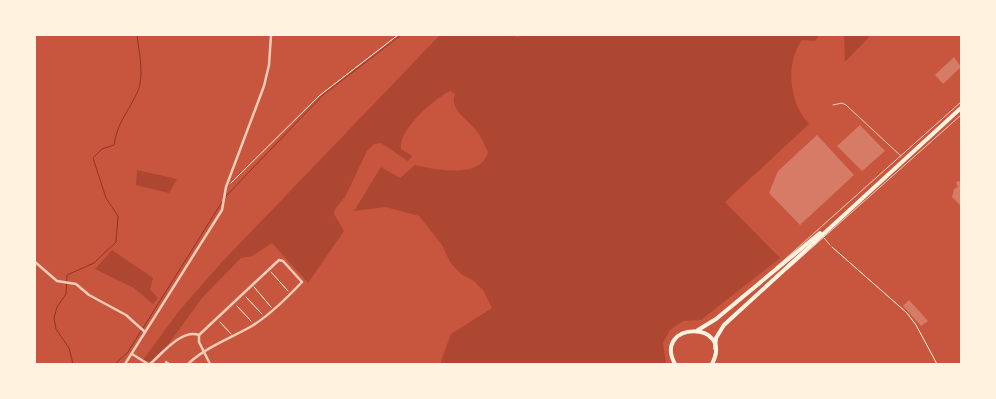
<svg xmlns="http://www.w3.org/2000/svg" width="996" height="399" font-family="'PT Serif',serif">
  <style>
    .green { fill: #ae4732 }
    .lines { fill: none; stroke-linecap: round; stroke-linejoin: round }
    .stream { stroke: #8f3625; stroke-width: 1 }
    .building { fill: #d67c66 }
    .path { stroke: #fff3e0; stroke-width: 1 }
    .service { stroke: #f1ccb7; stroke-width: 1 }
    .minor { stroke: #f1ccb7; stroke-width: 2.5 }
    .trunk { stroke: #fff3e0; stroke-width: 4 }
  </style>
  <rect width="100%" height="100%" fill="#c8553d"/>
  <g class="green">
    <path d="M440,35H518L516,38L521,35H820L815,41L802,40C785,63 789,103 809,124L725,202L780,258L701,320L683,321L670,330L663,343L666,364H442L441,361L451,334L492,308L483,290L474,281L461,274L450,262L442,245L419,216L386,207L354,211L381,167L400,178L415,165C436,170 481,179 488,152C484,144 481,136 476,130C467,119 449,109 455,94L450,91C434,99 398,130 401,149L412,156L408,161L381,143L374,144L367,151L345,197L335,209L334,214L344,231L308,283L272,243L252,256L241,258L202,298L168,345L150,362L143,360L179,311L221,263Z"/>
    <path d="M844,35H871L845,62Z"/>
    <path d="M137,170L177,179L169,193L136,185Z"/>
    <path d="M112,250L153,278L150,290L158,298L153,304L134,288L95,269Z"/>
  </g>
  <g class="lines">
    <g class="stream">
      <path d="M226,196L323,95L401,35"/>
      <path d="M73,364L69,348L56,329L54,318L57,307L66,294L67,275L94,263L116,242L118,216L106,198L93,158L102,149L114,145C118,121 127,114 137,93C145,77 139,52 137,35"/>
      <path d="M115,364L128,352L222,202"/>
    </g>
  </g>
  <g class="building">
    <path d="M954,57L961,67L943,84L935,75Z"/>
    <path d="M860,125L885,151L862,171L837,146Z"/>
    <path d="M817,135L854,175L800,225L769,193L778,171Z"/>
    <path d="M957,181L961,182V206L952,197L954,189L958,187L956,183Z"/>
    <path d="M909,300L928,321L921,326L903,306Z"/>
  </g>
  <g class="lines">
    <g class="path">
      <path d="M231,183L319,96L398,35"/>
      <path d="M832,247L907,313L916,325L937,364"/>
      <path d="M271,272L288,291"/>
      <path d="M254,287L271,307"/>
      <path d="M246,297L262,314"/>
      <path d="M237,306L251,321"/>
      <path d="M220,322L231,334"/>
    </g>
    <g class="service">
      <path d="M833,105L842,103L846,105L901,156"/>
      <path d="M824,238L830,245"/>
      <path d="M775,268L961,102"/>
      <path d="M788,269L961,115"/>
    </g>
    <g class="minor">
      <path d="M35,262L57,281L76,284L89,295L126,315L145,332"/>
      <path d="M199,335V342L210,364"/>
      <path d="M132,354L148,364"/>
      <path d="M166,362L169,364"/>
      <path d="M125,364L222,210L226,187L264,86L269,65L271,35"/>
      <path d="M150,364C162,354 181,329 199,335"/>
      <path d="M188,364C206,347 231,338 252,326C271,314 287,298 302,282L283,261L279,260L199,335"/>
    </g>
    <g class="trunk">
      <path d="M698,330L716,319L820,233"/>
      <path d="M715,348L716,338L724,325L961,108"/>
      <path d="M675,364C652,321 735,320 712,364"/>
    </g>
  </g>
  <rect width="996" height="399" fill="none" stroke="#fff3e0" stroke-width="72"/>
</svg>
